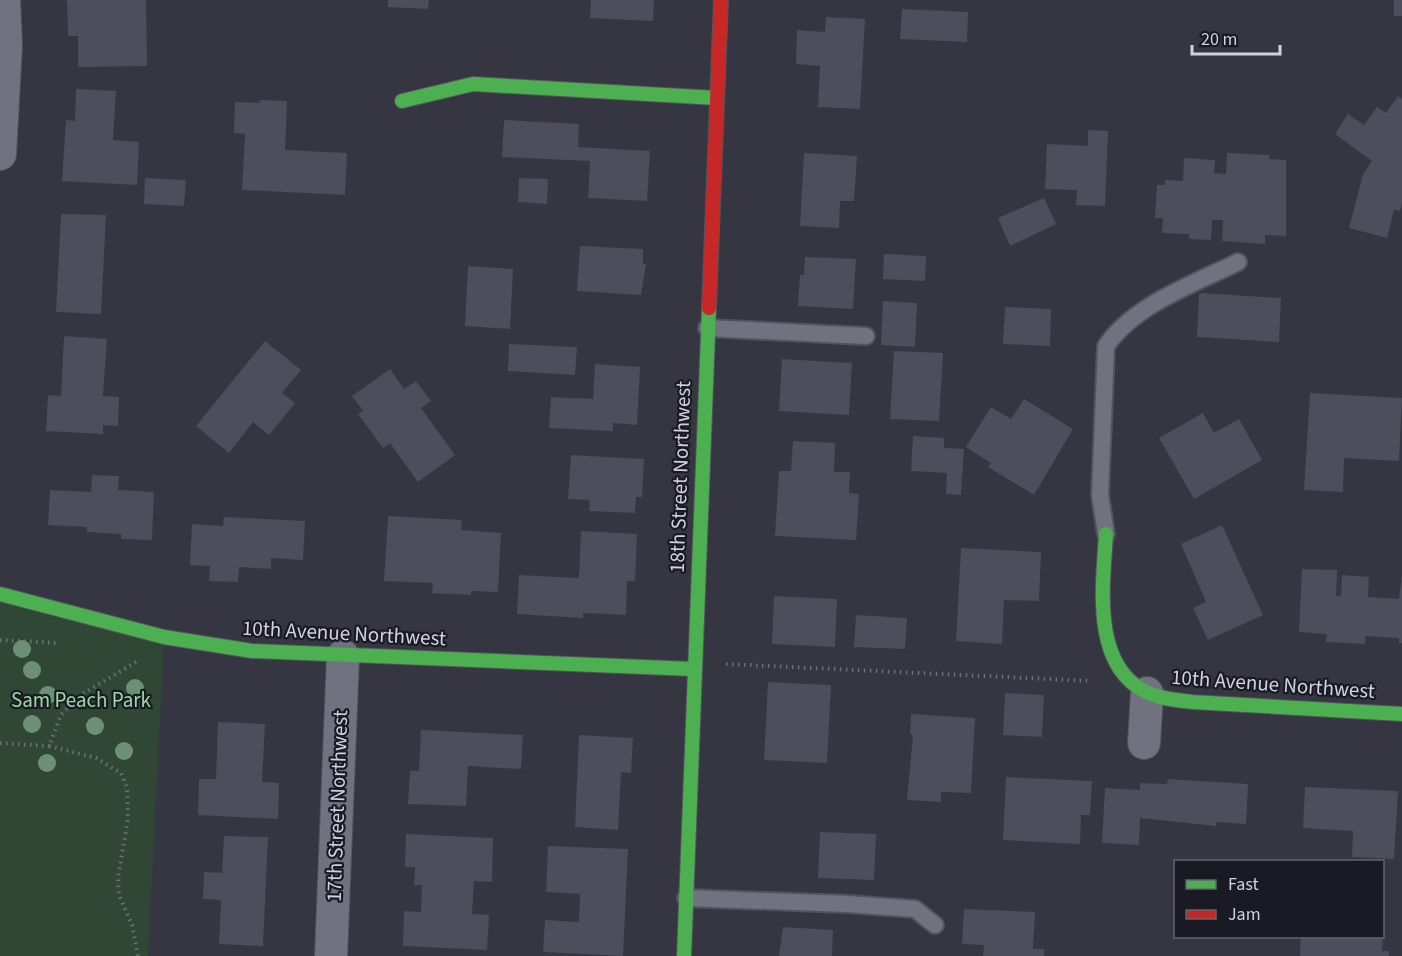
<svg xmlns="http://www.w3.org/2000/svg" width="1402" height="956" font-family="'Source Sans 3',sans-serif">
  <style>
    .green { fill: #314736 }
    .building { fill: #4d4d5b }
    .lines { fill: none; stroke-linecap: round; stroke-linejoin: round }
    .lane-casing { stroke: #52535d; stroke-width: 20 }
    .street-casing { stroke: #52535d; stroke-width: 34 }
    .fast-casing { stroke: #52535d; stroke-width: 16 }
    .jam-casing { stroke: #52535d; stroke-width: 16 }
    .path { stroke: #6e6f79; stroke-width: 4; stroke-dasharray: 1.5 4.5; stroke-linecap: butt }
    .lane { stroke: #717280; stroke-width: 16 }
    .street { stroke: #717280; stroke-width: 32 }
    .fast { stroke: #4caf50; stroke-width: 14 }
    .jam { stroke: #c62828; stroke-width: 14 }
    .tree { fill: #6b9076 }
    .labels { text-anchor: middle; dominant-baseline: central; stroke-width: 4.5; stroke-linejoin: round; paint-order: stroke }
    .street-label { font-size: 21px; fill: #d1d2e0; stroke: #191a24 }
    .park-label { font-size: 21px; fill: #98daa1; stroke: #191a24 }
  </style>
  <rect width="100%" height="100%" fill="#353641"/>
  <path class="green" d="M0,594L164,637L148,956H0Z"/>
  <g class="building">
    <path d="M67,0H146L147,66L78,67V36H68Z"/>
    <path d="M388,0H429L428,9L388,7Z"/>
    <path d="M591,0H654L653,21L590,18Z"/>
    <rect x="1394" y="0" width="8" height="16"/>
    <path d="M902,9L968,12L967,42L900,39Z"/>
    <path d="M826,17L865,19L860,109L818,107L820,66L796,64L797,30L825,32Z"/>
    <path d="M76,89L116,91L113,140L139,142L137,185L62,181L66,120L75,121Z"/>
    <path d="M1398,96L1402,99V202L1400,211L1394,210L1387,238L1349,228L1363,174L1372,161L1335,134L1348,114L1364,125L1377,107L1386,113Z"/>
    <path d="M260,100L287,101L285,150L347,153L345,195L242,190L245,134L234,133L235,102L259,103Z"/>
    <path d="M504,120L579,124L578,147L650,151L647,201L588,198L590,161L502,157Z"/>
    <path d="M1088,130L1108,131L1105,206L1076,205L1077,190L1045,189L1047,144L1088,146Z"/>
    <path d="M804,153L857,156L854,201H840L839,228L800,226Z"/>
    <path d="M1227,153L1269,155V159L1286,160V236L1265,235V244L1222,241L1223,220H1212L1211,240L1189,239V234L1162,233L1163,218H1155L1157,185H1165V180L1183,181L1184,158L1215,160L1214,173L1226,174Z"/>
    <path d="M145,178L186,180L184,206L144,204Z"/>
    <path d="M519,178L548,179L547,204L518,202Z"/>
    <path d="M1044,198L1056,224L1010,246L998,218Z"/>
    <path d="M61,214L106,215L101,314L56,312Z"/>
    <path d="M580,246L643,249V264H646L641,295L577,291Z"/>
    <path d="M884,254L926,256L925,281L883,279Z"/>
    <path d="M805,257L856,259L853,309L798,306L800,275H804Z"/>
    <path d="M468,266L513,269L510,329L465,326Z"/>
    <path d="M1199,293L1281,298L1279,342L1197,337Z"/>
    <path d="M883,301L917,303L915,347L881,345Z"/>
    <path d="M1005,307L1051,309L1050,346L1003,344Z"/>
    <path d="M64,336L107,339L103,396L119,397L118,426L103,425V434L46,431L48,395L61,396Z"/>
    <path d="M265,341L301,370L282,393L295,403L269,435L253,422L229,453L196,426Z"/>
    <path d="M509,344L577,347L575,375L508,371Z"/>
    <path d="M894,351L943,353L939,421L890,419Z"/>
    <path d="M782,359L852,363L849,415L779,411Z"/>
    <path d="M595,364L640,367L637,425L613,423V431L549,428L551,397L593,399Z"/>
    <path d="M390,369L404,389L416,381L431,401L421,408L455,455L418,482L390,443L383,448L358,414L363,411L352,396Z"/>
    <path d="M1310,393L1402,398L1399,461L1344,458L1343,492L1304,490Z"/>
    <path d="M1024,399L1073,429L1034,495L988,467L991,463L966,447L991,407L1011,419Z"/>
    <path d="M1203,413L1214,433L1239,419L1262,460L1194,499L1159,438Z"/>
    <path d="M913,436L944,438V448L964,449L961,495L946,494L947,473L911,471Z"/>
    <path d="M793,441L835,443L834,472H850L849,493L859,494L856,540L775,536L779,471H791Z"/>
    <path d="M571,455L644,459L642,497H636L635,513L589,511L590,500L568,499Z"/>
    <path d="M92,475L119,476L118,490L154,492L152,540L121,539V534L87,532V527L48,525L50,490L91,492Z"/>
    <path d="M388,516L462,520L461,530L501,533L498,592L471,591V595L432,593L433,583L384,581Z"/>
    <path d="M224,517L305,521L303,560L271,558V569L239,567L238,582L209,581L210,566L190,565L192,524L223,526Z"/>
    <path d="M1222,525L1263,615L1208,640L1193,608L1206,602L1181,544Z"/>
    <path d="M581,531L637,534L635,581H627L626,615L583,613V618L517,614L519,575L579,578Z"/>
    <path d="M961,548L1041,552L1039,601L1004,600L1002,644L956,641Z"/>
    <path d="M1302,569L1337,570L1336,596H1341L1342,575L1369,577L1368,597L1399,599L1402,575V643H1399V638L1365,636V644L1326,642L1327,634L1299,632Z"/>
    <path d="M774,596L837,599L835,647L772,644Z"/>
    <path d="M856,615L907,618L905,649L854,647Z"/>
    <path d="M768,682L831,685L827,763L764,760Z"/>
    <path d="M1005,693L1044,695L1042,737L1003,735Z"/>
    <path d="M911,714L975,718L971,793L941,792V802L907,800L913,735L910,734Z"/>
    <path d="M218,722L265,724L262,782L279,783L278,819L198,815L199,779H216Z"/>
    <path d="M421,730L523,735L521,769L468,766L466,806L408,804L410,771H419Z"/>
    <path d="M579,735L633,738L631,773L621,772L618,830L575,827Z"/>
    <path d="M1006,777L1092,781L1090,815H1081L1080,844L1003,840Z"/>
    <path d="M1168,779L1248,784L1246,824L1216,822V826L1140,818L1139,845L1102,843L1105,788L1140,790V783L1167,784Z"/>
    <path d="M1305,787L1398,791L1394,859L1352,857L1353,831L1303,828Z"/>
    <path d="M820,832L876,834L874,880L818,878Z"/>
    <path d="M406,834L493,838L492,882L474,881L472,914L489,915L487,950L403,946L404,911L421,912L422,885H414L415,867H405Z"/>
    <path d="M224,836L268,837L263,946L219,944L221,900L203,899L204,872L222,873Z"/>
    <path d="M548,846L628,849L623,956L543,952L545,920L579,922L580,894L546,892Z"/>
    <path d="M964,909L1035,912L1033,949H1044V956H983L984,945L962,944Z"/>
    <path d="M783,927L833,930L832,956H779Z"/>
    <path d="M1301,936H1383L1382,951H1389V956H1300Z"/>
  </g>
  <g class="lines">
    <g class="lane-casing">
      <g id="lane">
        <path d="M707,328L866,336"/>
        <path d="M1106,534L1100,495L1106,346C1135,304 1194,284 1238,262"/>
        <path d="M686,898L848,904L915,909L935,925"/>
      </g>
    </g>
    <g class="street-casing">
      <g id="street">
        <path d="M0,154L6,45L4,0"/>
        <path d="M1144,743L1147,693"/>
        <path d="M331,956L343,656"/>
      </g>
    </g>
    <g class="fast-casing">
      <g id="fast">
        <path d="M402,101L473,84L717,98"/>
        <path d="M1106,534C1103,584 1091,665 1146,692C1160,699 1177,700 1192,702L1402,714"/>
        <path d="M0,594L164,637L252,651L693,669"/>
        <path d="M684,956L709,308"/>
      </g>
    </g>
    <g class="jam-casing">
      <path id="jam" d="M709,308L721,0"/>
    </g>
    <g class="path">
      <path d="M0,640L56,643"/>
      <path d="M136,662L79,696L61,715L49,746L96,758L121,773L127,788L128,818L118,878L119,895L132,925L138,956"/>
      <path d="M726,664L1091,681"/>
      <path d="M0,743L49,746"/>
    </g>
    <use href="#lane" class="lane"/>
    <use href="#street" class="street"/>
    <use href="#fast" class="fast"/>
    <use href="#jam" class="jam"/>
  </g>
  <g class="tree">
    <circle cx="22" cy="649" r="9"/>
    <circle cx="32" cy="670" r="9"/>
    <circle cx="135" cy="688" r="9"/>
    <circle cx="48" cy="695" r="9"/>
    <circle cx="32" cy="724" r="9"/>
    <circle cx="95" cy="726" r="9"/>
    <circle cx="124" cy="751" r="9"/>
    <circle cx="47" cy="763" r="9"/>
  </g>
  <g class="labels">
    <g class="street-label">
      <text transform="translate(680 477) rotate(-88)">18th Street Northwest</text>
      <text transform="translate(344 633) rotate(3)">10th Avenue Northwest</text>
      <text transform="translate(1273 684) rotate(4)">10th Avenue Northwest</text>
      <text transform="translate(337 806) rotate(-88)">17th Street Northwest</text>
    </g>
    <g class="park-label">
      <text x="81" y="700">Sam Peach Park</text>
    </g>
  </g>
  <rect x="1174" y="860" width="210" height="78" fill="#191a24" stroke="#63646f" stroke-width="1.5"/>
  <rect x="1186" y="880" width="30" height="9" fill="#4caf50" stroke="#63646f" stroke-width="1.5"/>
  <text x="1228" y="890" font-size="18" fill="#d1d2e0">Fast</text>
  <rect x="1186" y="910" width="30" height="9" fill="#c62828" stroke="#63646f" stroke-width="1.5"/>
  <text x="1228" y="920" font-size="18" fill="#d1d2e0">Jam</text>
  <path d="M1192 45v9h88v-9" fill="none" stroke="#d1d2e0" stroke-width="3"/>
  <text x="1201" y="45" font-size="18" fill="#d1d2e0" stroke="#191a24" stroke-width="4.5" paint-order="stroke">20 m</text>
</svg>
